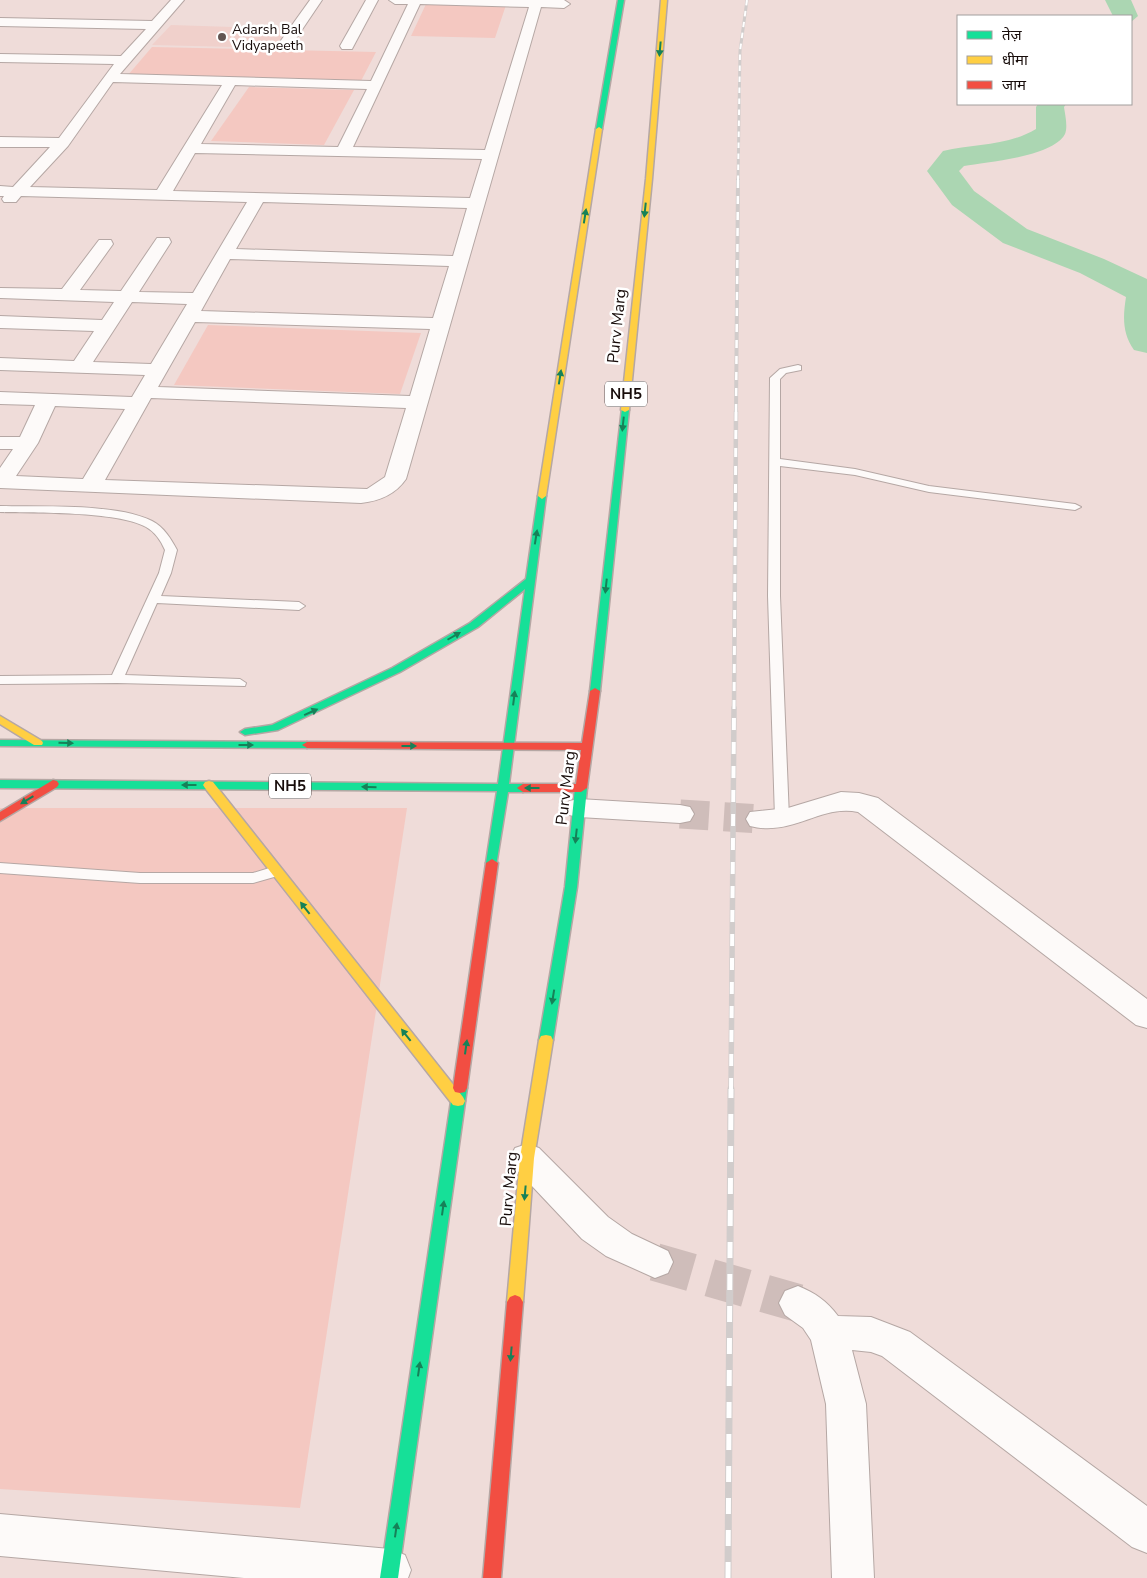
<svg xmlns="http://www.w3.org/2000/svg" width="1147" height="1578" font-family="'Nunito Sans','Noto Sans Devanagari',sans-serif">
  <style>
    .built { fill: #f0d0cb }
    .green { fill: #f4c8c1 }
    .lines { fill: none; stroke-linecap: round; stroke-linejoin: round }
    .river { fill: #abd6b2; fill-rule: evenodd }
    .street-tunnel-far1 { stroke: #cfbdba; stroke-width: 29; stroke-dasharray: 29 15; stroke-linecap: butt }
    .street-tunnel { stroke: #cfbdba; stroke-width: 38; stroke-dasharray: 38 19; stroke-linecap: butt }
    .lane-casing { stroke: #b5a7a4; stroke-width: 2 }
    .street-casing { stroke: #b5a7a4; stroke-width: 2 }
    .fast-casing { stroke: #b5a7a4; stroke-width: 3 }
    .slow-casing { stroke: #b5a7a4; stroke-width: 3 }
    .jam-casing { stroke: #b5a7a4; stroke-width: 3 }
    .lane { fill: #fdfaf9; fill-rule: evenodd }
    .street { fill: #fdfaf9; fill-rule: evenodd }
    .fast { fill: #16e098; fill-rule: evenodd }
    .slow { fill: #ffcf43; fill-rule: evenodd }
    .jam { fill: #f24e42; fill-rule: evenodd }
    .rail-far4-casing { stroke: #d1cccb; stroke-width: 3 }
    .rail-far3-casing { stroke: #d1cccb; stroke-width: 4 }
    .rail-far2-casing { stroke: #d1cccb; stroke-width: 4.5 }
    .rail-far1-casing { stroke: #d1cccb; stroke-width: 5.5 }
    .rail-casing { stroke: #d1cccb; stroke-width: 7 }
    .rail-far4 { stroke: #fff; stroke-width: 2; stroke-dasharray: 5.5; stroke-linecap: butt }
    .rail-far3 { stroke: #fff; stroke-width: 2.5; stroke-dasharray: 8; stroke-linecap: butt }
    .rail-far2 { stroke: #fff; stroke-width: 3; stroke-dasharray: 9; stroke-linecap: butt }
    .rail-far1 { stroke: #fff; stroke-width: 4; stroke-dasharray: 12; stroke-linecap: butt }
    .rail { stroke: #fff; stroke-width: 5; stroke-dasharray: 16; stroke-linecap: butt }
    .oneway { fill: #168158 }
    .poi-dot { fill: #635552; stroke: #fff; stroke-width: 2 }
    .labels { text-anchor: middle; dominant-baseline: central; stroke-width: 5; stroke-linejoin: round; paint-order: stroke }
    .far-poi-label { font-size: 14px; fill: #170c0a; stroke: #fff; text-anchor: start }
    .shield { fill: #fff; stroke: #5d5554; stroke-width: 1 }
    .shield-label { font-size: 15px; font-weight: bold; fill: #170c0a }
    .street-label { font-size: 16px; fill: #170c0a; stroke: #fff }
  </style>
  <rect width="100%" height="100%" fill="#efdcd9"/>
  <path class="built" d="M171,25L290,29L277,48L152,45Z"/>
  <g class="green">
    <path d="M426,4L506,5L495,38L411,36Z"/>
    <path d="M152,47L376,52L361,81L128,75Z"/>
    <path d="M249,87L354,90L324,145L211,141Z"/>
    <path d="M208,325L421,333L400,394L174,385Z"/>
    <path d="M0,808H407L300,1508L0,1489Z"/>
  </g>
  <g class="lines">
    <g class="river">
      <path d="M1105,0H1131L1138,16L1131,22V16H1113Z"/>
      <path d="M1038,104H1066L1064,107C1065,114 1068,127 1065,134C1053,157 987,162 964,166L959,171L974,191L1027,229L1104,259L1147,279V353L1134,350C1122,333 1123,316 1126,297L1080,273L1003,243L952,205L927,171L943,151C974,144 1008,146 1036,129V107Z"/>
    </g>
    <path class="street-tunnel-far1" d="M680,814L760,819"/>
    <path class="street-tunnel" d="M655,1262L798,1303"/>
    <g class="lane-casing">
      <g id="lane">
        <path d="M798,365L801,366V370L786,373L780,379V459L855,469L929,486L1075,504L1081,507L1075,510L929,492L855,475L780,466V596L789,818L782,823L775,818L768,596L770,378L780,369Z"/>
        <path d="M0,506C42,507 116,503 152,521C164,527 171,539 177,550L171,573L161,596L299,602L305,606L299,610L157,603L125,675L240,679L246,683L245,686L117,683L0,684V676L112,675L159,573L165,550C161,541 155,532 146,527C117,511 35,513 0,512Z"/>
        <path d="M0,863L140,873H253L276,866L283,871L281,875L253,883H140L0,873Z"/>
      </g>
    </g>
    <g class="street-casing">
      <g id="street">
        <path d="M171,0H184L120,74L371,81L408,4H395L389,0H564L570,4L564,8L541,7L406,479C395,495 379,501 361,503L0,488V468L13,449H0V437H20L35,405L0,404V392L132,397L145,375L0,370V358L74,361L94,331L0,328V316L102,320L114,302L0,298V288L62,289L99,240H111L113,244L80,290L121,291L157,238H169L171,242L139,292L193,293L247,202L21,196L16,202H4L2,199L4,196H0V186L13,187L50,147H0V137L59,138L114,64L0,62V54L121,56L146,29L0,26V18L152,21ZM420,4L529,7L485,150L353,147ZM113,82L222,85L157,190L30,187L68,146ZM235,85L367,89L338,147L201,144ZM195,153L482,159L470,198L173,191ZM263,202L467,208L453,256L236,249ZM230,259L449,266L433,318L201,311ZM132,302L187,304L151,364L93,362ZM195,322L430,329L410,396L158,387ZM151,398L406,408L385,477L367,489L105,480ZM55,406L125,409L83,479L16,476L38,443Z"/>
        <path d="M310,0H322L289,49H279L277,46Z"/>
        <path d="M366,0H378L352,49H342L340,46Z"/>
        <path d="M841,792L859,793L878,798L1147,999V1028L1136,1025L858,812C821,804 792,837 750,826L746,819L750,812L788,808Z"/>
        <path d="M579,799L680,805L690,807L694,814L690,821L680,823L579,817L569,815L565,808L569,801Z"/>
        <path d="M527,1144L539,1148L608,1217L632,1234L668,1251L673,1262L668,1273L655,1278L606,1256L582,1239L515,1168L510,1158L515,1148Z"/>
        <path d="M798,1286C815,1293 827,1301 838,1316L871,1317L910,1332L1147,1506V1553L1132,1547L882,1356L871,1352L852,1350L866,1404L874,1578H832L826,1404L811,1340L803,1328L785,1315L779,1303L785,1291Z"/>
        <path d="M0,1514L390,1549L405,1555L411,1570L408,1578H244L0,1556Z"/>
      </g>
    </g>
    <g class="fast-casing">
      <g id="fast">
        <path d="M618,0H624L602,129L599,131L596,129Z"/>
        <path d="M622,408H628L629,410L600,691L595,694L590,691Z"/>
        <path d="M542,493L546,496L509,784H523L529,788L523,792H508L496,866H488L486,863L497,791L0,788V780L498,784L525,589L478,627L400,672L278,730L245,735L240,732L245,729L272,725L392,668L470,623L526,579L538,496Z"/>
        <path d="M0,740L307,742L312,745L307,748L0,746Z"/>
        <path d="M581,784L587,788L577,887L553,1040L551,1044L546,1045L541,1044L539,1040L565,887L575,788Z"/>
        <path d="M460,1083L465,1084L467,1088L398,1578H380L453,1088L455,1084Z"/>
      </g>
    </g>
    <g class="slow-casing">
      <g id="slow">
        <path d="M661,0H667L652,179L629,410L625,412L621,410L646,179Z"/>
        <path d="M599,127L602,129L546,496L542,499L538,496L596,129Z"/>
        <path d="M0,716L42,741L43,743L42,745H34L0,724Z"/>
        <path d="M209,781L213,782L463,1097L465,1101L463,1105L458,1106L453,1105L205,788L203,785L205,782Z"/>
        <path d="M546,1035L551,1036L553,1040L534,1158L523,1302L520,1307L515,1309L510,1307L507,1302L520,1158L539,1040L541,1036Z"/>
      </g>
    </g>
    <g class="jam-casing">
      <g id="jam">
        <path d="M595,688L600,691L587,788L581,792H523L517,788L523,784H576L581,750L307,748L302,745L307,742L582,743L590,691Z"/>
        <path d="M53,780L57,781L59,784L57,787L0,821V812Z"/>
        <path d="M492,859L498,863L467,1088L465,1092L460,1093L455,1092L453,1088L486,863Z"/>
        <path d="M515,1295L520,1297L523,1302L501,1578H483L507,1302L510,1297Z"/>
      </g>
    </g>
    <use href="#lane" class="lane"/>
    <use href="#street" class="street"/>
    <use href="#fast" class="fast"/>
    <use href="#slow" class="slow"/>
    <use href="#jam" class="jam"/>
    <g class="rail-far4-casing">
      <path id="rail-far4" d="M738,181L740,51L747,0"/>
    </g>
    <g class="rail-far3-casing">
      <path id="rail-far3" d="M736,412L738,180"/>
    </g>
    <g class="rail-far2-casing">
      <path id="rail-far2" d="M734,709L736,411"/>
    </g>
    <g class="rail-far1-casing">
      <path id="rail-far1" d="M731,1090L734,708"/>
    </g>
    <g class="rail-casing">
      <path id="rail" d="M728,1578L731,1089"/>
    </g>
    <use href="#rail-far4" class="rail-far4"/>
    <use href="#rail-far3" class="rail-far3"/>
    <use href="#rail-far2" class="rail-far2"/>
    <use href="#rail-far1" class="rail-far1"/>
    <use href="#rail" class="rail"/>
  </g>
  <defs><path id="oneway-solid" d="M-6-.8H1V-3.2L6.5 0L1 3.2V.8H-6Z" transform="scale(1.25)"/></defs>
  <g class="oneway">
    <use href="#oneway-solid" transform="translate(660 49) rotate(95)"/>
    <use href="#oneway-solid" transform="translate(645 210) rotate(96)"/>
    <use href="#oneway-solid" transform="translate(585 216) rotate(-81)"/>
    <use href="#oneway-solid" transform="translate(560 377) rotate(-81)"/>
    <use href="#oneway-solid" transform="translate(623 424) rotate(96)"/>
    <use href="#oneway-solid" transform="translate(536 537) rotate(-81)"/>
    <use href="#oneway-solid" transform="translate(606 586) rotate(96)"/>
    <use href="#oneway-solid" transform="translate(454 636) rotate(-30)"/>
    <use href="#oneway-solid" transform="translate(514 698) rotate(-83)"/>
    <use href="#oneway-solid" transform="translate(311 712) rotate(-24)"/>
    <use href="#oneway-solid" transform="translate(66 743) rotate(1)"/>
    <use href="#oneway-solid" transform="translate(246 745)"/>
    <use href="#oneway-solid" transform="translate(409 746)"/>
    <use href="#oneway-solid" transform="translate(189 785) rotate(-180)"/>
    <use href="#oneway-solid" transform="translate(369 787) rotate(-179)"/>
    <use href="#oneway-solid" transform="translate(532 788) rotate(180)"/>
    <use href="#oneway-solid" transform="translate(27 800) rotate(149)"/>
    <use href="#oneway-solid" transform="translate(576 836) rotate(96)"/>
    <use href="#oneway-solid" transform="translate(305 908) rotate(-128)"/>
    <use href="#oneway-solid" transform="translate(553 997) rotate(99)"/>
    <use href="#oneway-solid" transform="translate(406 1035) rotate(-128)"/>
    <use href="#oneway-solid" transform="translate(466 1047) rotate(-82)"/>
    <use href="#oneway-solid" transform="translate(525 1193) rotate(95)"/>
    <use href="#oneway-solid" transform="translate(443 1208) rotate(-82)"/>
    <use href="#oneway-solid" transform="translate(511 1354) rotate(95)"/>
    <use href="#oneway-solid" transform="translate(419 1369) rotate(-82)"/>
    <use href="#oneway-solid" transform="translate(396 1530) rotate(-82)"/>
  </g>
  <circle class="poi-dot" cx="222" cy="37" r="5"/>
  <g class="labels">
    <g class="far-poi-label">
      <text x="232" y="29">Adarsh Bal<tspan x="232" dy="16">Vidyapeeth</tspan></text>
    </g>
    <g class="shield">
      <rect x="605" y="381.5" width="42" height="25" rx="4"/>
      <rect x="269" y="773.5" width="42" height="25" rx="4"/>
    </g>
    <g class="shield-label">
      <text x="626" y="394">NH5</text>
      <text x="290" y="786">NH5</text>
    </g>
    <g class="street-label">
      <text transform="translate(617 326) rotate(-84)">Purv Marg</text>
      <text transform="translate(566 788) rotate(-83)">Purv Marg</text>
      <text transform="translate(509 1189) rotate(-85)">Purv Marg</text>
    </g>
  </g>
  <rect x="957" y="15" width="175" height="90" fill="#ffffff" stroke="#a29e9d"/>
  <rect x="967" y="31" width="25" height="8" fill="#16e098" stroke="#a29e9d"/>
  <text x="1002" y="40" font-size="15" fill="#170c0a">तेज़</text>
  <rect x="967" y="56" width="25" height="8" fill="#ffcf43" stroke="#a29e9d"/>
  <text x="1002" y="65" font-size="15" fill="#170c0a">धीमा</text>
  <rect x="967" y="81" width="25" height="8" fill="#f24e42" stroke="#a29e9d"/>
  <text x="1002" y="90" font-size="15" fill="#170c0a">जाम</text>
</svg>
